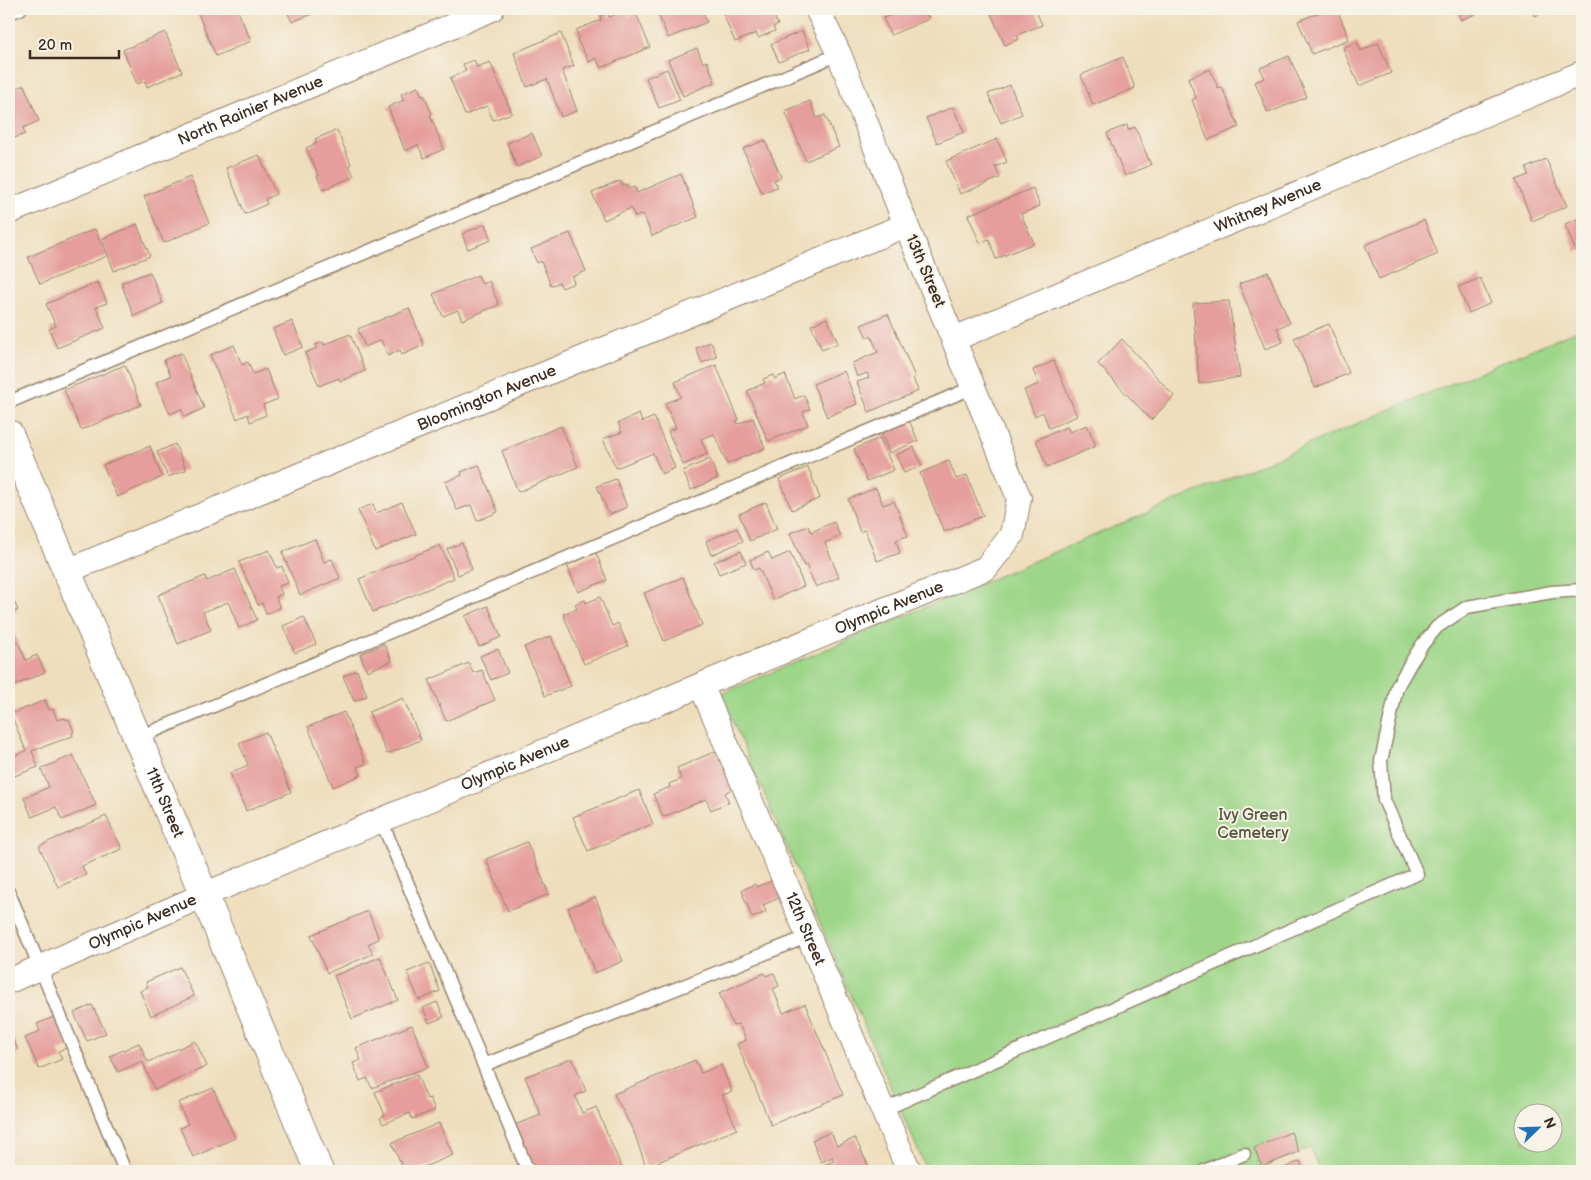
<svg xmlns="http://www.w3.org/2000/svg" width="1591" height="1180" font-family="'Balsamiq Sans',sans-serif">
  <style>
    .green { fill: #9ed689; stroke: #6c8054; fill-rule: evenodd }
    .building { fill: #e59e9b }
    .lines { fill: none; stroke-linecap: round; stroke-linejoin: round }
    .lane-casing { stroke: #95846e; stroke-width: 15 }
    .street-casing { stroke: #95846e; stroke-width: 26 }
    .secondary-casing { stroke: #95846e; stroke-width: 30 }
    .lane { stroke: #fff; stroke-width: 12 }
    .street { stroke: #fff; stroke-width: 24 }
    .secondary { stroke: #fff; stroke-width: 28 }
    .labels { text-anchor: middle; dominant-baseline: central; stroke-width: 4; stroke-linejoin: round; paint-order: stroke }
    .street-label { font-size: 16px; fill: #3b2a1e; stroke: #f7f3e8 }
    .park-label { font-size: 16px; fill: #545539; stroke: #f7f3e8 }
  </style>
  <rect width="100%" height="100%" fill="#f7f3e8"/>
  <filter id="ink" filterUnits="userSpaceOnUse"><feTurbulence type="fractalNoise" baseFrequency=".02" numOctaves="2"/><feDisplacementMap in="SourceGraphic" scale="10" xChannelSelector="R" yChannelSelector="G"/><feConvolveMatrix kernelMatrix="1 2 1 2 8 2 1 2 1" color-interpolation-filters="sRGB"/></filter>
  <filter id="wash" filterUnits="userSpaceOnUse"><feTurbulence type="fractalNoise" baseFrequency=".0096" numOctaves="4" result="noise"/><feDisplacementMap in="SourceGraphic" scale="20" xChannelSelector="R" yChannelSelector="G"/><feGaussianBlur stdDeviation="1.12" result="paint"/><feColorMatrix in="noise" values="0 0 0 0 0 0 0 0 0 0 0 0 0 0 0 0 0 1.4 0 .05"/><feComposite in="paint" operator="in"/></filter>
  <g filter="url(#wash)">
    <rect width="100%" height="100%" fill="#efdebd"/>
    <path class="green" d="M1582,328V1171H1320L1310,1148L1252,1171H927L721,694ZM1524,1112H1554V1142H1524Z"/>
    <g id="blocks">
      <g class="building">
        <path d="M196,9H237L251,41L216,56Z"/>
        <path d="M286,9H324L292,22Z"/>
        <path d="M656,9H701L707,22L668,38Z"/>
        <path d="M721,9H771L778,25L773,27L775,31L758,38L756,33L735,42Z"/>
        <path d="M889,9H925L929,19L891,35L883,18L892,15Z"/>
        <path d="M989,9H1035L1042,25L1017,35L1019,39L1005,45Z"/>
        <path d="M1328,9H1337L1349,39L1312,54L1298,21Z"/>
        <path d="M1456,9H1487L1461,20Z"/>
        <path d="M1532,9H1553L1535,16Z"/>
        <path d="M627,10L629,16L636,13L650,47L601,68L596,58L589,62L577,39L579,38L576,30L601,20L600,16L607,13L609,17Z"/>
        <path d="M802,31L810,49L779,62L771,44Z"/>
        <path d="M165,32L182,72L147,87L145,81L137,84L123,50Z"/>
        <path d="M561,33L574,66L562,70L577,111L561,117L547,79L527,87L514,53Z"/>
        <path d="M1357,42L1361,51L1378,43L1391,73L1359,86L1343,48Z"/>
        <path d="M697,48L703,63L707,61L715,82L683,96L668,60Z"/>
        <path d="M1289,56L1307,97L1268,113L1255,82L1265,78L1260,68Z"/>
        <path d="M1123,57L1135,88L1093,105L1081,75Z"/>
        <path d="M474,60L477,67L490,62L512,113L493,120L487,106L465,115L450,78L466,71L463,64Z"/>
        <path d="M667,69L680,100L659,108L646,78Z"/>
        <path d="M1210,69L1218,88L1222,87L1239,127L1208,140L1192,100L1196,98L1188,78Z"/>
        <path d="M24,85L39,121L23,128L25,134L9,140V92Z"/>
        <path d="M1010,85L1022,114L1001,123L988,94Z"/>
        <path d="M418,87L422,96L424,95L432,114L430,115L444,149L424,158L418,145L405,151L388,107L404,100L401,94Z"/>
        <path d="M810,101L817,118L825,115L839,147L806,161L785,111Z"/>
        <path d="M953,107L964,132L937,143L926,118Z"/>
        <path d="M1127,125L1128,130L1135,127L1151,165L1125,176L1107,133Z"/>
        <path d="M337,130L351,164L349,165L354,176L323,190L317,176H319L306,148L317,143L315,139Z"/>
        <path d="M532,133L542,156L517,167L507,143Z"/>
        <path d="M997,139L1007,162L995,167L1000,178L960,194L946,161Z"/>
        <path d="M765,140L781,177L774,180L777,187L762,193L743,149Z"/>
        <path d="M259,155L276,194L265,199L267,204L245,214L226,168Z"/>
        <path d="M1546,159L1567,206L1532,221L1516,180L1528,175L1526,168Z"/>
        <path d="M681,174L698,217L652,236L643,214L635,217L631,208L604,220L592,193L620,181L623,186L627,184L629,189L635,187L637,193Z"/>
        <path d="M190,177L209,223L164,243L144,196Z"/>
        <path d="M1033,188L1040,206L1021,214L1034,243L996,259L989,239L980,243L968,215Z"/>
        <path d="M1582,217V249L1576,252L1565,224Z"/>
        <path d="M1424,220L1438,254L1379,279L1365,245Z"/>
        <path d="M137,224L150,256L114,271L102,239Z"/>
        <path d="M485,224L491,240L468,249L462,234Z"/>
        <path d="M95,229L107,256L40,284L28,257Z"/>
        <path d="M570,233L586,271L572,277L574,283L562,288L559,282L551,286L541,261L537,263L531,249Z"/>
        <path d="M150,272L163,303L134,316L121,283Z"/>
        <path d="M1268,272L1290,323L1277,328L1283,342L1265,349L1239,284Z"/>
        <path d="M478,275L482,284L489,281L499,305L462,320L458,310L443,316L433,294Z"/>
        <path d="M1480,278L1491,303L1469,313L1458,287Z"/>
        <path d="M98,282L107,303L96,307L105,328L57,348L49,329L56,326L46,304Z"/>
        <path d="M1229,301L1240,377L1199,384L1193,303Z"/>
        <path d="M409,308L424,345L402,355L400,350L388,356L381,340L365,347L358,329Z"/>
        <path d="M888,314L915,377L913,378L918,391L869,412L857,382L869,378L867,373L857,377L852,363L878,352L871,336L867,338L861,325Z"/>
        <path d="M827,318L838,343L822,350L811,325Z"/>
        <path d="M292,321L303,347L283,355L273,329Z"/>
        <path d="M1329,324L1349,373L1315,388L1294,338Z"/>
        <path d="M350,334L365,371L340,381L339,378L319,386L305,353L317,348L315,345L323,342L324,345Z"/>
        <path d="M1122,339L1174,396L1151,420L1098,364Z"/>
        <path d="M711,342L717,357L702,363L696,348Z"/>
        <path d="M234,345L242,365L248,362L253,374L266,369L278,399L263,405L266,415L250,422L248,414L237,419L210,355Z"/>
        <path d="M181,353L204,408L185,417L181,409L170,414L156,382L171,376L164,360Z"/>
        <path d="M1054,361L1077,416L1049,428L1043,412L1035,416L1024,390L1039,384L1033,370Z"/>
        <path d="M125,365L141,405L81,430L64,390Z"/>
        <path d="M716,365L739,420L736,421L738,424L753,418L765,448L727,464L714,434L701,439L707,454L683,465L668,431L676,428L665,403L681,397L675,382Z"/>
        <path d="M844,371L857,404L827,417L813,384Z"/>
        <path d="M785,374L795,399L804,395L810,409L803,412L808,425L768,441L747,391L765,383L763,379L773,375L775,379Z"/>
        <path d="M639,414L642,422L654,417L675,468L662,474L653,453L616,468L603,439L622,432L618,423Z"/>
        <path d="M909,420L918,441L889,453L881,432Z"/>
        <path d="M1087,425L1096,446L1047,467L1036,440L1067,427L1070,432Z"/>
        <path d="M561,426L578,467L518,492L502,451Z"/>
        <path d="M880,438L894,470L867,481L854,449Z"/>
        <path d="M175,444L186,470L168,477L157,452Z"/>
        <path d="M150,446L162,477L117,497L103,465Z"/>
        <path d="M914,447L922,466L904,473L896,455Z"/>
        <path d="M710,459L718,478L691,490L683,471Z"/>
        <path d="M949,461L956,479L967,475L983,516L944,532L920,473Z"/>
        <path d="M479,465L498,512L477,521L471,505L457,510L445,482L462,475L461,472Z"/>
        <path d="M808,467L820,498L792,510L779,479Z"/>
        <path d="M616,479L627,507L609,515L597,486Z"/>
        <path d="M876,488L883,505L894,501L908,536L896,540L900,553L877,561L865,530L860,532L848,499Z"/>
        <path d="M402,502L416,534L375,551L358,510L373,504L376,513Z"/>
        <path d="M766,502L777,529L750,541L739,514Z"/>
        <path d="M834,522L840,536L825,543L839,577L816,587L806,565L804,566L790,533L808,526L811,532Z"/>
        <path d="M737,528L743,541L711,555L706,541Z"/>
        <path d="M315,539L324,562L332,559L340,578L300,595L282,552Z"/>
        <path d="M462,543L472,569L458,575L447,549Z"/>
        <path d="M440,545L454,578L373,612L359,579Z"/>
        <path d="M269,550L277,568L282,566L288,583L279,586L282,594L276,597L280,608L266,614L262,603L258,605L239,562Z"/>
        <path d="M741,551L746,563L719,574L714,562Z"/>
        <path d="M768,552L772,560L790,552L804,586L773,600L759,568L754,570L750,560Z"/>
        <path d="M596,553L607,580L578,592L567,565Z"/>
        <path d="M235,569L257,620L239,628L228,602L203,612L211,630L178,644L158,595L205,576L207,581Z"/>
        <path d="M683,577L702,625L664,641L644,593Z"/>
        <path d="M9,591L18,610L9,614Z"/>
        <path d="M600,597L612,626L618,623L628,646L584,664L563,614L577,609L575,604L585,600L586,603Z"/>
        <path d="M488,606L501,637L479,647L465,616Z"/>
        <path d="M304,617L316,644L295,653L283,626Z"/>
        <path d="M11,627L26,660L37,655L45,672L9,688V628Z"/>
        <path d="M551,636L571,686L545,696L524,647Z"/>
        <path d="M384,644L392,661L367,671L360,654Z"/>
        <path d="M498,649L508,673L491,680L480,656Z"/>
        <path d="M469,663L473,673L482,670L495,700L446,721L429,680Z"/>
        <path d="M357,670L367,696L354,701L343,676Z"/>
        <path d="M403,698L421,740L387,754L369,712Z"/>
        <path d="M45,700L49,710L53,709L57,720L65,718L66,720L69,719L74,732L72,733L73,736L32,751L38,767L9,778V758L26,751L11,714Z"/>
        <path d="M344,712L366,764L357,767L361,775L333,787L308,727Z"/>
        <path d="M266,732L291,792L246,811L230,773L248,765L239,743Z"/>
        <path d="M716,751L732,789L725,793L729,802L711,810L706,799L663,817L653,794L670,787L669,784L681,779L677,768Z"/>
        <path d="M73,755L96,805L62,820L56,807L32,817L24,798L49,787L41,769Z"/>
        <path d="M639,790L653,824L588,851L573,817Z"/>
        <path d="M106,816L122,849L82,866L86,875L58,887L39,846Z"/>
        <path d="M527,842L549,894L508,911L486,859Z"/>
        <path d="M779,878L786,895L763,905L766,912L752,918L743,895H744L742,890L755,884L756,887Z"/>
        <path d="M595,897L623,961L595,973L568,908Z"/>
        <path d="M368,911L379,939L368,944L373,954L327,973L311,935Z"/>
        <path d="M380,957L398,1000L352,1019L334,976Z"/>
        <path d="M429,963L440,991L419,1000L407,972Z"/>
        <path d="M180,967L194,996L151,1016L140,991L148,987L146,982Z"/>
        <path d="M765,973L766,976L774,973L779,986L773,989L783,1013L805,1004L843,1095L771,1125L737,1044L746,1040L739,1024L733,1026L719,993Z"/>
        <path d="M437,1002L444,1017L429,1023L423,1008Z"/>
        <path d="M92,1005L106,1033L87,1041L74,1013Z"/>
        <path d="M56,1016L69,1047L58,1051L62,1059L39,1069L25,1038L40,1031L37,1024Z"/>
        <path d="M412,1025L428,1067L372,1088L367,1078L360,1081L353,1063L361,1060L356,1048Z"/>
        <path d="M9,1030L18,1050L9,1054Z"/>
        <path d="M195,1041L207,1066L155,1090L142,1061L118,1072L110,1056L139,1043L148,1062Z"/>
        <path d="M572,1058L586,1091L575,1096L582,1113L596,1107L623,1171H531L512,1126L541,1115L525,1077Z"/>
        <path d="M695,1060L701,1073L721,1065L732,1092L722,1095L737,1129L646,1167L634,1132L614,1094Z"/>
        <path d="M417,1075L427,1099L430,1098L435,1110L412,1119L410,1113L383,1124L380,1118L385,1115L375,1092Z"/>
        <path d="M213,1088L235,1138L193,1157L180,1128L188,1124L178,1103Z"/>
        <path d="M439,1123L453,1155L414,1171H404L392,1143Z"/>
        <path d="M831,1132L837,1146L855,1138L871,1171H825L823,1165L834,1161L833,1157L821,1162L812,1140Z"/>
        <path d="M1291,1132L1299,1152L1262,1167L1254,1148Z"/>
        <path d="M1300,1161L1304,1171H1283L1282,1169Z"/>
      </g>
    </g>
  </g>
  <g filter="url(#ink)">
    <use href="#blocks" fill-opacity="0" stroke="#95846e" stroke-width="1"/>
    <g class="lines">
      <g class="lane-casing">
        <g id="lane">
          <path d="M9,13L20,9"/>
          <path d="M9,402L839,54"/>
          <path d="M137,738L974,387"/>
          <path d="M381,820L528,1171"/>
          <path d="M9,893L125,1171"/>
          <path d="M484,1065L809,936"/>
          <path d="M883,1110L1417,874L1384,800L1381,761L1397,687L1410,664L1422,645L1437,627L1467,607L1552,592L1582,590"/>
          <path d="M1204,1171L1244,1154"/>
        </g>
      </g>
      <g class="street-casing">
        <g id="street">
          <path id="s1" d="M9,212L492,9"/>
          <path id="s2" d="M954,339L1582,73"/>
          <path id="s3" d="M67,571L906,225"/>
          <path id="s4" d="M701,685L909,1171"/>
          <path id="s5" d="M9,981L204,895L701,685L986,568L1012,535L1019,498L906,225L839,54L817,9"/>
        </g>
      </g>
      <g class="secondary-casing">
        <g id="secondary">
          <path id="s6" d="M9,434L204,895L319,1171"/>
        </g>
      </g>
      <use href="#lane" class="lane"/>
      <use href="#street" class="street"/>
      <use href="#secondary" class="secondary"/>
    </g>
  </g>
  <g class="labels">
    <g class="street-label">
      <text stroke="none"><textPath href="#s1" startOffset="262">North Rainier Avenue</textPath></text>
      <text stroke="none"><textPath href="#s2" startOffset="341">Whitney Avenue</textPath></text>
      <text transform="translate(925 271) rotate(67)">13th Street</text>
      <text stroke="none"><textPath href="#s3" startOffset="454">Bloomington Avenue</textPath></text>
      <text stroke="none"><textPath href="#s5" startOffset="956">Olympic Avenue</textPath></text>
      <text stroke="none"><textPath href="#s5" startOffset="551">Olympic Avenue</textPath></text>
      <text stroke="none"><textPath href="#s6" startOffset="400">11th Street</textPath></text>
      <text stroke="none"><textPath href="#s5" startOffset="146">Olympic Avenue</textPath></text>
      <text stroke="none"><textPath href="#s4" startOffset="265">12th Street</textPath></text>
    </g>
    <g class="park-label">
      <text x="1253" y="815">Ivy Green<tspan x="1253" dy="18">Cemetery</tspan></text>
    </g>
  </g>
  <rect width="1591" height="1180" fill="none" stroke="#f7f3e8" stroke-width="30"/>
  <g transform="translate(1538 1128) rotate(67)"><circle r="24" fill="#f7f3e8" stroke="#aca397"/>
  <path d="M0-4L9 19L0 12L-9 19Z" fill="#1f6fb2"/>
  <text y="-8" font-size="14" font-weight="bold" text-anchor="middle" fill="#3b2a1e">N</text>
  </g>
  <path d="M30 50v8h89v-8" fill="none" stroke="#3b2a1e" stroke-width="2.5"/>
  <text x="38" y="50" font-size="15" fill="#3b2a1e" stroke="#f7f3e8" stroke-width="4" paint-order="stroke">20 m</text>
</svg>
